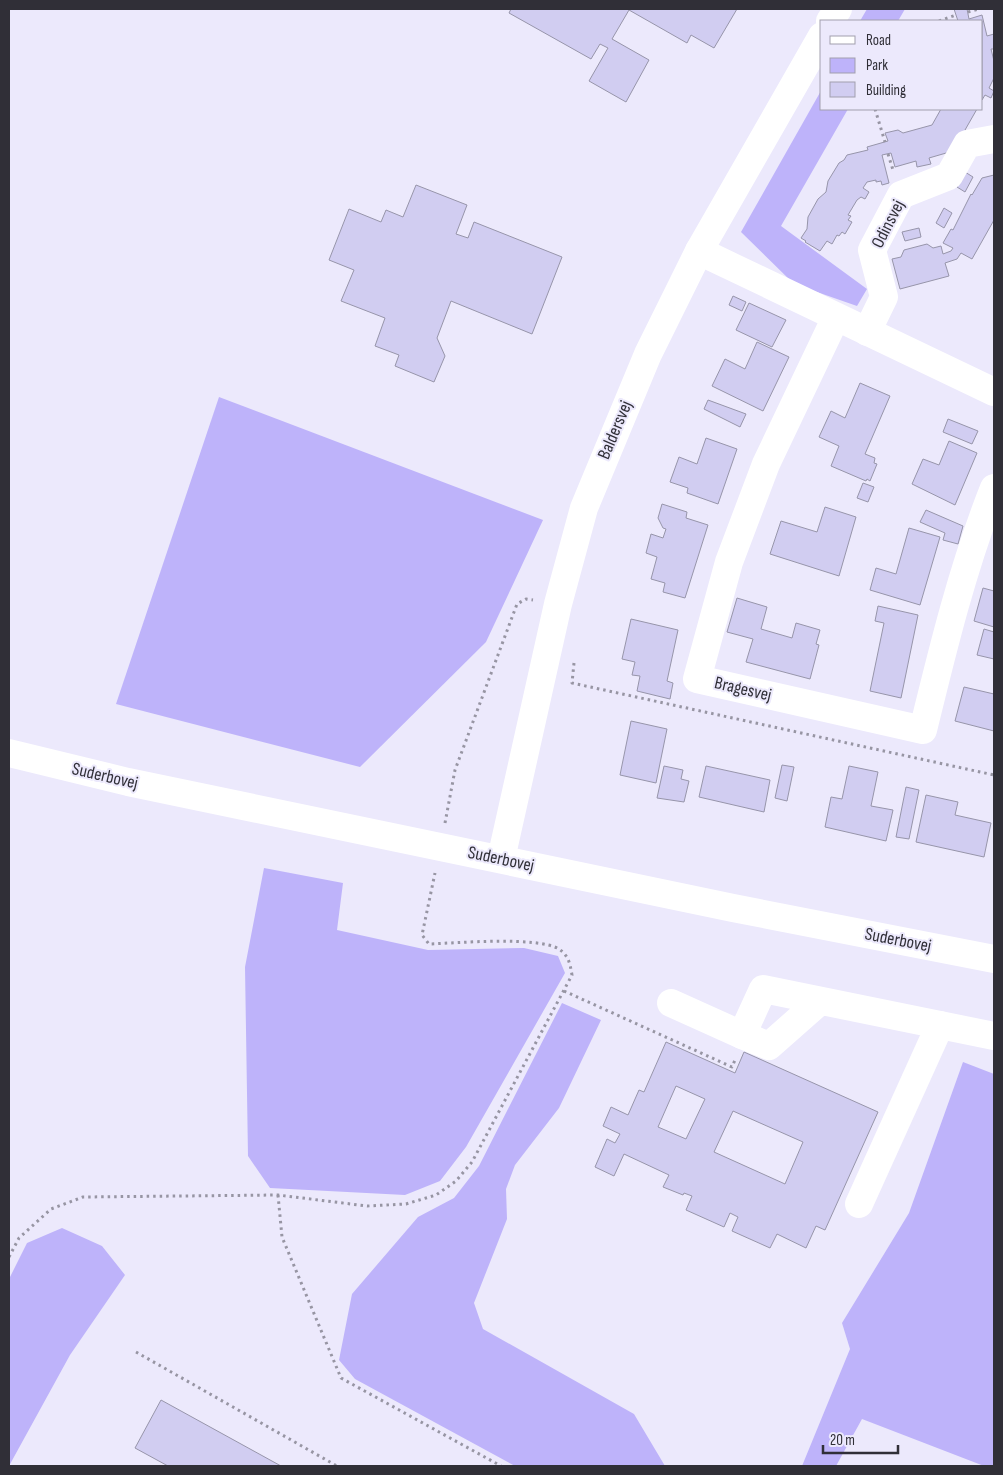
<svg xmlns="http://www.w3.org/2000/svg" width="1003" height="1475" font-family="'Sofia Sans Condensed',sans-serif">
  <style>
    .green { fill: #beb3fa }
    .building { fill: #d1cdf1; stroke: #9795aa; fill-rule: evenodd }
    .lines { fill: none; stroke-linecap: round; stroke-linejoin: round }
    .path { stroke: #9795a3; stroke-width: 3; stroke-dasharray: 2.5 4; stroke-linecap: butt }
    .minor { stroke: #fff; stroke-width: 28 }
    .labels { text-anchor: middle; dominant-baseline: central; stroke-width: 4; stroke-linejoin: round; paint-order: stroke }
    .street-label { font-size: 18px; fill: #302f37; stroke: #ece9fc }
  </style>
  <rect width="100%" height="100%" fill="#ece9fc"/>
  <g class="green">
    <path d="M867,9H905L898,21H860Z"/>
    <path d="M822,89V109H848L781,226L867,289L857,306L794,284L741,232Z"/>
    <path d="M219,397L543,520L486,642L360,767L116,704Z"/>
    <path d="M264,868L343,883L337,930L428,950L524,948L558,956L565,973L466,1147L440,1181L405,1195L270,1188L248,1156L245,967Z"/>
    <path d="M562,1003L601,1020L559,1108L515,1165L506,1189L507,1219L474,1303L483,1329L634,1414L665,1466H515L355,1379L339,1360L352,1294L418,1217L454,1198L479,1166Z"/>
    <path d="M963,1062L994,1074V1466H984L862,1419L836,1466H802L850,1349L842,1323L909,1213Z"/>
    <path d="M62,1228L102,1246L125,1275L70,1355L9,1466V1279L27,1243Z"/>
  </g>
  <g class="building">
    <path d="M511,9H737L714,48L691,35L687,43L629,10L612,39L649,60L626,102L589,81L608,48L600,44L591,59L509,13Z"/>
    <path d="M954,9H967L969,19L982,15L987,36L994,34V49H991L994,61V78L989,88L994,91L991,98L985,95L982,100V21H958Z"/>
    <path d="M941,109H977L965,130L971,133L953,151L929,158L931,164L917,167L916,161L895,167L891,153L882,155L889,183L882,185L881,181L876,182V180L867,182L863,188L869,192L865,199L861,197L857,200L848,215L851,216L848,220L852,222L845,234L842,232L839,236L837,235L832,244L827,241L820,251L805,242L806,241L801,238L807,229L808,217L818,199L826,192L828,181L839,163L844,160L847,155L868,150L867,147L888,141L885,133L898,130L903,133L932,125Z"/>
    <path d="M965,172L973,177L965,192L957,187Z"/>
    <path d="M994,175V220L972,259L961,253L957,259L945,263L949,276L900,289L892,259L901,257L904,250L927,244L933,248L941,246L943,254L951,251L953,248L943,243L951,229L953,230L971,194L972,195L982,178Z"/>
    <path d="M416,185L467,205L456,234L468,238L474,222L562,257L532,334L451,301L437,338L445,356L434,382L395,366L399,355L375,346L385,318L341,301L354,270L329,260L349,209L381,222L386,210L403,217Z"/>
    <path d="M944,208L952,213L944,228L936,223Z"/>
    <path d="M919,228L921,237L905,241L902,232Z"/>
    <path d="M733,296L746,302L742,311L729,305Z"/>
    <path d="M749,303L786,320L772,347L736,330Z"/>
    <path d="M757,342L789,357L763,411L712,386L725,359L745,369Z"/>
    <path d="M860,383L890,396L865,454L875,458L874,463L877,464L870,481L867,479L866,481L831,466L839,446L819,437L831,411L845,418Z"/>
    <path d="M708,400L746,414L740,427L704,409Z"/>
    <path d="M948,419L978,431L972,444L943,432Z"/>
    <path d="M706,438L737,449L718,504L687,493L688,488L670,482L679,457L697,464Z"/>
    <path d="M949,441L977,453L955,505L912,484L923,459L939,465Z"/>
    <path d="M863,483L874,487L868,502L857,498Z"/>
    <path d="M662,504L687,512L686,518L708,525L685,598L663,592L665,583L651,579L657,557L646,553L651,534L663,538L666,529L663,528L658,518Z"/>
    <path d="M825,507L856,517L839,576L770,554L781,521L817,532Z"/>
    <path d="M926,510L963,526L958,544L943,540L945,533L920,522Z"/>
    <path d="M909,528L940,537L920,605L870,590L876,568L896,574Z"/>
    <path d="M983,588L994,591V627L974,621Z"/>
    <path d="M737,598L767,607L761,629L792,638L796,623L820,630L816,644L819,645L810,679L746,662L753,639L727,632Z"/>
    <path d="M878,606L918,615L901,698L870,691L884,623L875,621Z"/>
    <path d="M631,619L678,630L667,681L673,683L670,699L637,691L640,676L632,675L635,662L622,659Z"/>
    <path d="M984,629L994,632V659L977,655Z"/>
    <path d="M964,687L994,694V731L955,721Z"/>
    <path d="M631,721L667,729L656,783L620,775Z"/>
    <path d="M782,765L794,767L787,801L775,798Z"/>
    <path d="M664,766L683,770L681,779L689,781L684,802L657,798Z"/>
    <path d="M706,766L770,780L764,812L699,797Z"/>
    <path d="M849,766L878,772L871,806L893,810L886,841L825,827L831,797L842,799Z"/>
    <path d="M906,787L919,790L909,839L896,837Z"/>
    <path d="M926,795L958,802L955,815L991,823L984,857L916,842Z"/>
    <path d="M666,1042L735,1073L744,1052L878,1112L825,1230L816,1226L806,1248L777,1234L770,1248L732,1231L738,1217L730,1213L724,1227L686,1210L692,1196L684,1193L683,1195L663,1187L669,1175L624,1154L614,1176L595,1167L607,1139L615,1143L620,1134L603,1126L611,1107L628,1115L639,1090L644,1092ZM676,1086L705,1099L686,1139L658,1127ZM733,1111L803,1142L785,1184L714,1152Z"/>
    <path d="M161,1400L281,1466H168L135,1448Z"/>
  </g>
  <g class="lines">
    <g class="path">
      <path d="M968,12L979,9"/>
      <path d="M939,21L956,15"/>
      <path d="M875,109L885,142"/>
      <path d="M888,154L893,170"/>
      <path d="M574,663L572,683L994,775"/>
      <path d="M445,823L455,770L517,604L526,599L533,600"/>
      <path d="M564,991L732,1067L735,1060"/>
      <path d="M278,1195L282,1237L341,1378L501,1466"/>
      <path d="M9,1257L19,1238L51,1209L83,1197L278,1195L367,1206L406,1204L436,1195L456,1181L472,1162L572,975C570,964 569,956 559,949C537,936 458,943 429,944L422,935L435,873"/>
      <path d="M136,1352L337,1466"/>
    </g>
    <g class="minor">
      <path d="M830,21L838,9"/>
      <path d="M699,251L994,392"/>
      <path d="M836,317L766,464L729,562L697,679L923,730C943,648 963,566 994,488"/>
      <path d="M867,332L884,297L872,250L901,195L949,176L967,144L994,139"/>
      <path d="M9,753L128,782L733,908L994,959"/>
      <path d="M501,859L558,604L584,508L648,354L699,251L822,36"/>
      <path d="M820,1001L769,1046L742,1035L763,989L994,1036"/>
      <path d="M671,1003L742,1035"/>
      <path d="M859,1204L940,1025"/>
    </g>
  </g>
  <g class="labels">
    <g class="street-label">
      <text transform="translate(888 224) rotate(-63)">Odinsvej</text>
      <text transform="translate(615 430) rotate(-67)">Baldersvej</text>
      <text transform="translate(743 689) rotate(13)">Bragesvej</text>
      <text transform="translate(105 776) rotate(13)">Suderbovej</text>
      <text transform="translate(501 859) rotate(12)">Suderbovej</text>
      <text transform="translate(898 940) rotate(11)">Suderbovej</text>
    </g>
  </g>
  <rect width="1003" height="1475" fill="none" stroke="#302f37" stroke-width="20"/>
  <rect x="820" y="20" width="162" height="90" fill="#ece9fc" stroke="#a19fad"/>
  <rect x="830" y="36" width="25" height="8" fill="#ffffff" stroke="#a19fad"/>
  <text x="866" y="45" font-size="15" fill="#302f37">Road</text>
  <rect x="830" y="58" width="25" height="15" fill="#beb3fa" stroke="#a19fad"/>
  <text x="866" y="70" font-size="15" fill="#302f37">Park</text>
  <rect x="830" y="82" width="25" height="15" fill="#d1cdf1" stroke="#a19fad"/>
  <text x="866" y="95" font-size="15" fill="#302f37">Building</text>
  <path d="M823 1445v8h75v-8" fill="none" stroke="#302f37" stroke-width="2.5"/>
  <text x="830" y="1445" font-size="15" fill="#302f37" stroke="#ece9fc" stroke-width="4" paint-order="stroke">20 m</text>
</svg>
